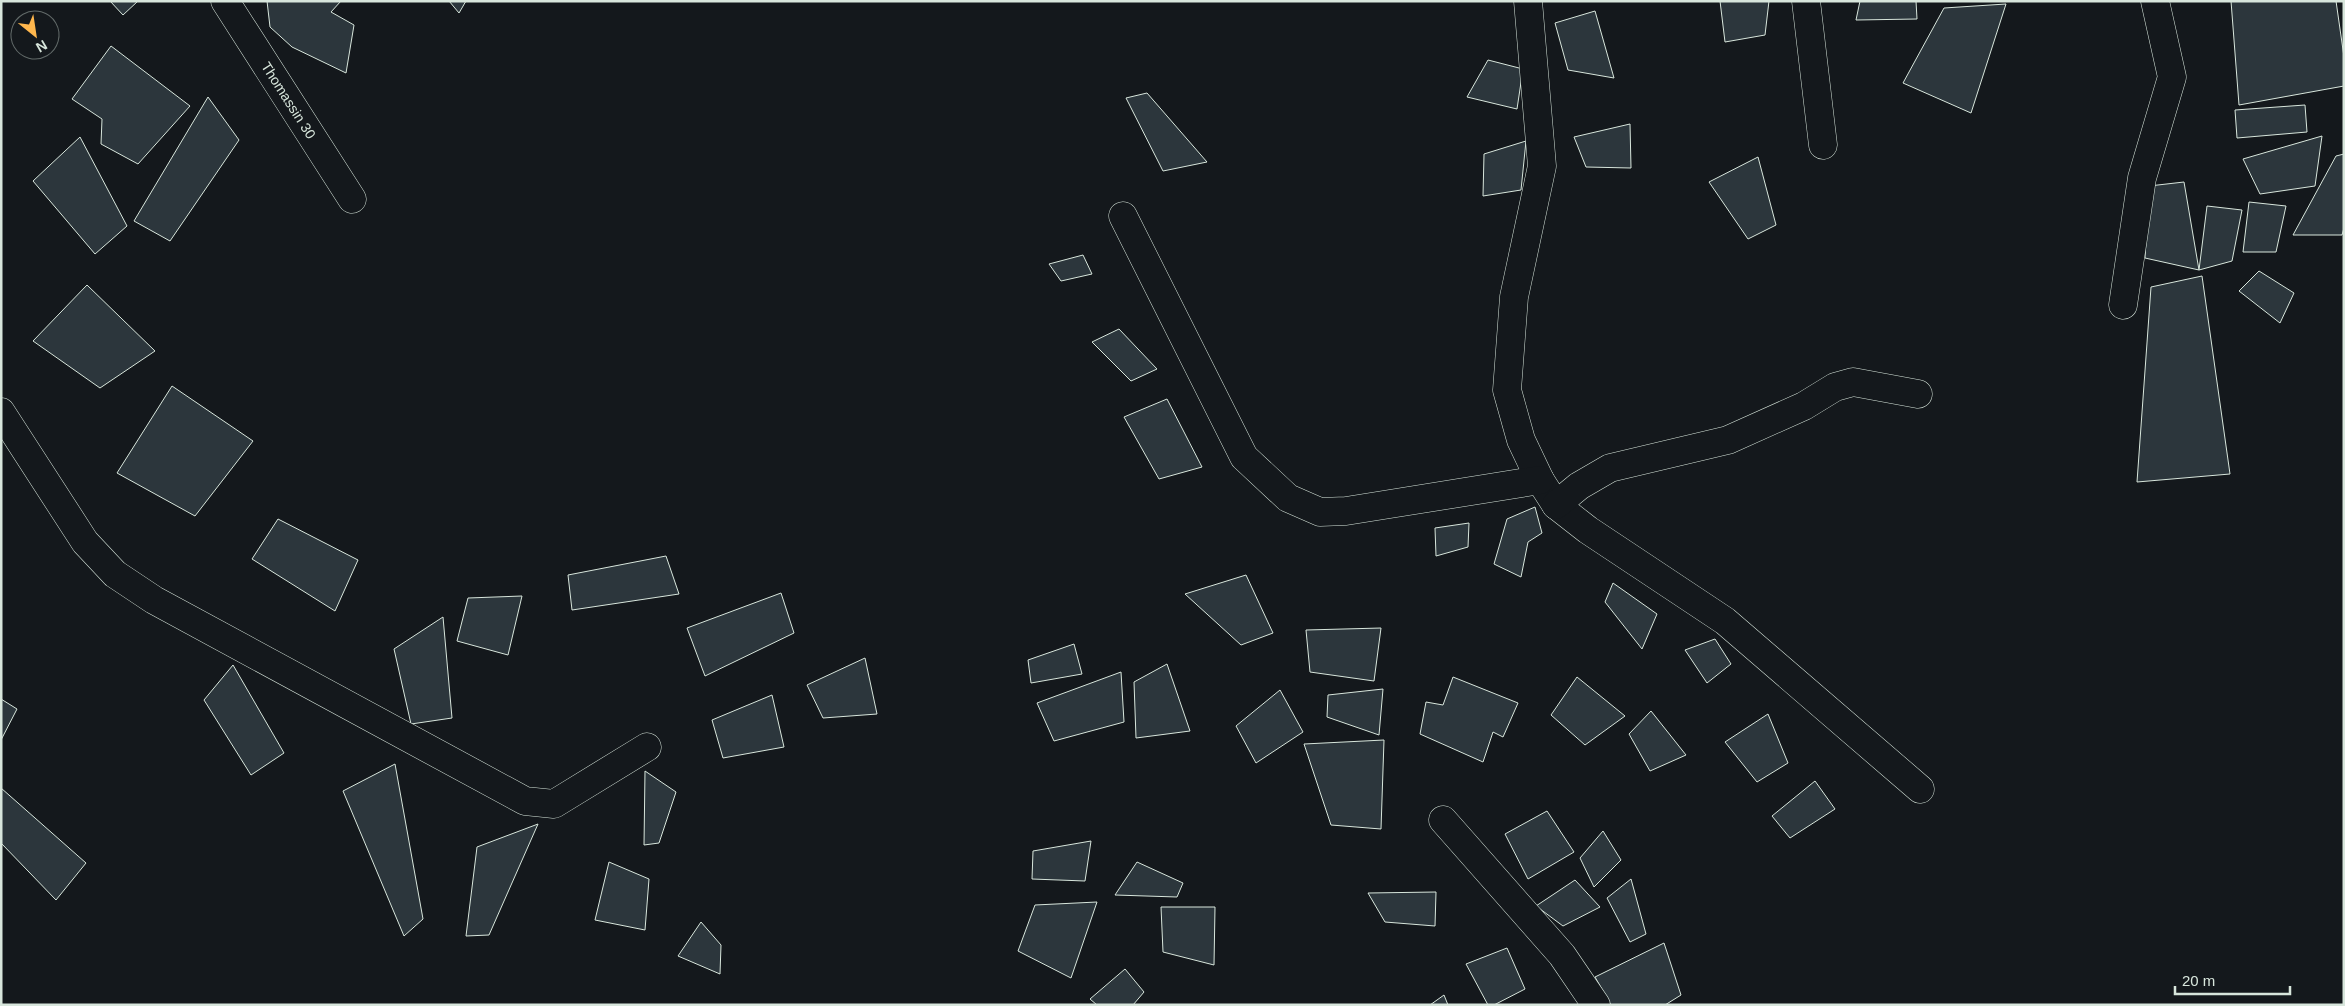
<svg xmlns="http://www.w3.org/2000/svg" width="2345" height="1006" font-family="Helvetica,sans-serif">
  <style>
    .building { fill: #2c363c; stroke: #d8e6dc }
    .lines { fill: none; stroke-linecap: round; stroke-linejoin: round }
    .minor-casing { stroke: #d8e6dc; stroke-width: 29 }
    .minor { stroke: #14181c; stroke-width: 28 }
    .labels { text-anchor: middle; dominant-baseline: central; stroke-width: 4; stroke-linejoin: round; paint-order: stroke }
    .street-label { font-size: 14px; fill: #d8e6dc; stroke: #14181c }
  </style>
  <rect width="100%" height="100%" fill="#14181c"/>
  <g class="building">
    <path d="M110,1H138L123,15Z"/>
    <path d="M267,1H341L331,12L354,25L346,73L292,47L270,27Z"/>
    <path d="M449,1H466L459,13Z"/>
    <path d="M1720,1H1769L1765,35L1725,42Z"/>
    <path d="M1860,1H1916L1917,19L1856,20Z"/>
    <path d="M2231,1H2336L2344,57V86L2239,105Z"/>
    <path d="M2006,4L1971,113L1903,83L1944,8Z"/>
    <path d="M1595,11L1614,78L1568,70L1555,23Z"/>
    <path d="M111,46L190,106L138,164L101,144L102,119L72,99Z"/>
    <path d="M1488,60L1523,69L1517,109L1467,97Z"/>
    <path d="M1147,93L1207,162L1163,171L1126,98Z"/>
    <path d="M208,97L239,140L170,241L134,221Z"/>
    <path d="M2305,105L2307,132L2237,138L2235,110Z"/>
    <path d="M1630,124L1631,168L1586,167L1574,137Z"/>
    <path d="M2322,136L2315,186L2260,194L2243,159Z"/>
    <path d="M80,137L127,226L95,254L33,181Z"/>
    <path d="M1526,141L1521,190L1483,196L1484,154Z"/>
    <path d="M2344,154V228L2342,235H2293L2336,156Z"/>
    <path d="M1758,157L1776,225L1748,239L1709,182Z"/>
    <path d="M2184,182L2199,270L2145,258L2149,186Z"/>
    <path d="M2249,202L2286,206L2276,252H2243Z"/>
    <path d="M2207,206L2242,210L2232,261L2199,270Z"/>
    <path d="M1083,255L1092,274L1061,281L1049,264Z"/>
    <path d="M2259,271L2294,293L2280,323L2239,291Z"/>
    <path d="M2202,276L2230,474L2137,482L2151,287Z"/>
    <path d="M87,285L155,351L100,388L33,341Z"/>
    <path d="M1119,329L1157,369L1131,381L1092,342Z"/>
    <path d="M172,386L253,441L195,516L117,473Z"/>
    <path d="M1167,399L1202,467L1159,479L1124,417Z"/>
    <path d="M1535,507L1542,533L1528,542L1521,577L1494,564L1507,519Z"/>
    <path d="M278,519L358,560L335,611L252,559Z"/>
    <path d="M1469,523L1468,547L1436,556L1435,528Z"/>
    <path d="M666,556L679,594L572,610L568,575Z"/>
    <path d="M1246,575L1273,633L1241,645L1185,594Z"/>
    <path d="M1613,583L1657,614L1642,649L1605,602Z"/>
    <path d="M781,593L794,633L705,676L687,628Z"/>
    <path d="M522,596L508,655L457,641L468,598Z"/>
    <path d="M443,617L452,718L411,724L394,649Z"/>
    <path d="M1381,628L1374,681L1310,672L1306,630Z"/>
    <path d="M1715,639L1731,664L1707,683L1685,650Z"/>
    <path d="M1074,644L1082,674L1031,683L1028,660Z"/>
    <path d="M865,658L877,714L823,718L807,685Z"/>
    <path d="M1167,664L1190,731L1136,738L1134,682Z"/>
    <path d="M233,665L284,753L251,775L204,700Z"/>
    <path d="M1121,672L1124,722L1054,741L1037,703Z"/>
    <path d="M1453,677L1518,703L1503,737L1493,732L1483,762L1420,734L1426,702L1443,705Z"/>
    <path d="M1577,677L1625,716L1585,745L1551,715Z"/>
    <path d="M1383,689L1379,735L1327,717L1328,695Z"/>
    <path d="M1280,690L1303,732L1256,763L1236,726Z"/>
    <path d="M772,695L784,747L723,758L712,720Z"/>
    <path d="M1,699L17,709L1,740Z"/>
    <path d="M1651,711L1686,755L1650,771L1629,734Z"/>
    <path d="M1768,714L1788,763L1757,782L1725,742Z"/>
    <path d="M1384,740L1381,829L1331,825L1304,744Z"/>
    <path d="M395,764L423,919L404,936L343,791Z"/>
    <path d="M645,771L676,792L659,843L644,845Z"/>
    <path d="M1815,781L1835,809L1790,838L1772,816Z"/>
    <path d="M1,788L86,863L56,900L1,843Z"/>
    <path d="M1547,811L1574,852L1528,879L1505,834Z"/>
    <path d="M538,824L489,935L466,936L477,847Z"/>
    <path d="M1603,831L1621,860L1594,887L1580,858Z"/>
    <path d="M1091,841L1085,881L1032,879L1033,851Z"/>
    <path d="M609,862L649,879L645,930L595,920Z"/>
    <path d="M1137,862L1183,883L1177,897L1115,895Z"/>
    <path d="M1631,879L1646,934L1630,942L1607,898Z"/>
    <path d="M1575,880L1600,907L1563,926L1536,906Z"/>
    <path d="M1436,892L1435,926L1385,922L1368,893Z"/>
    <path d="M1097,902L1071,978L1018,951L1035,905Z"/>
    <path d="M1161,907H1215L1214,965L1163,952Z"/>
    <path d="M701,922L721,945L720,974L678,956Z"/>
    <path d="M1664,943L1681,995L1665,1005H1611L1595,977Z"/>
    <path d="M1507,948L1525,989L1494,1005H1488L1466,964Z"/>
    <path d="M1125,969L1144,992L1133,1005H1097L1090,999Z"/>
    <path d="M1444,995L1448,1005H1430Z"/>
  </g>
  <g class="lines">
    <g class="minor-casing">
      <g id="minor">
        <path id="s1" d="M225,1L352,199"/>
        <path d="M1528,1L1542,166L1514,297L1507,390L1521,440L1540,480L1556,505L1588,530L1725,621L1920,789"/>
        <path d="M1806,1L1823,145"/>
        <path d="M1123,216L1244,457L1288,498L1320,512L1346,511L1540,480"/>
        <path d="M2123,305L2142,178L2172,77L2155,1"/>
        <path d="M1,412L85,542L115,574L154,600L525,801L554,804L647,747"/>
        <path d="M1556,505L1579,486L1610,468L1728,440L1804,406L1835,387L1853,382L1918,394"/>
        <path d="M1443,820L1562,955L1596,1005"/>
      </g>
    </g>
    <use href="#minor" class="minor"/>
  </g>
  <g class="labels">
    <g class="street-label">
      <text stroke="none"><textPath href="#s1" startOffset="118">Thomassin 30</textPath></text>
    </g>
  </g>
  <rect width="2345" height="1006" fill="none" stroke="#d8e6dc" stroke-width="5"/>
  <g transform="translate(35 35) rotate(150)"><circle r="24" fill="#14181c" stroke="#626a69"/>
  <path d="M0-4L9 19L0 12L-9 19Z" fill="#ffb74d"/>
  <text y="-8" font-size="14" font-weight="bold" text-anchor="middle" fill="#d8e6dc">N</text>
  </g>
  <path d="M2175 986v8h115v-8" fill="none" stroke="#d8e6dc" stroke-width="2.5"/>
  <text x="2182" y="986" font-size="15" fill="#d8e6dc" stroke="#14181c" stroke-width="4" paint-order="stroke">20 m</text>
</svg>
